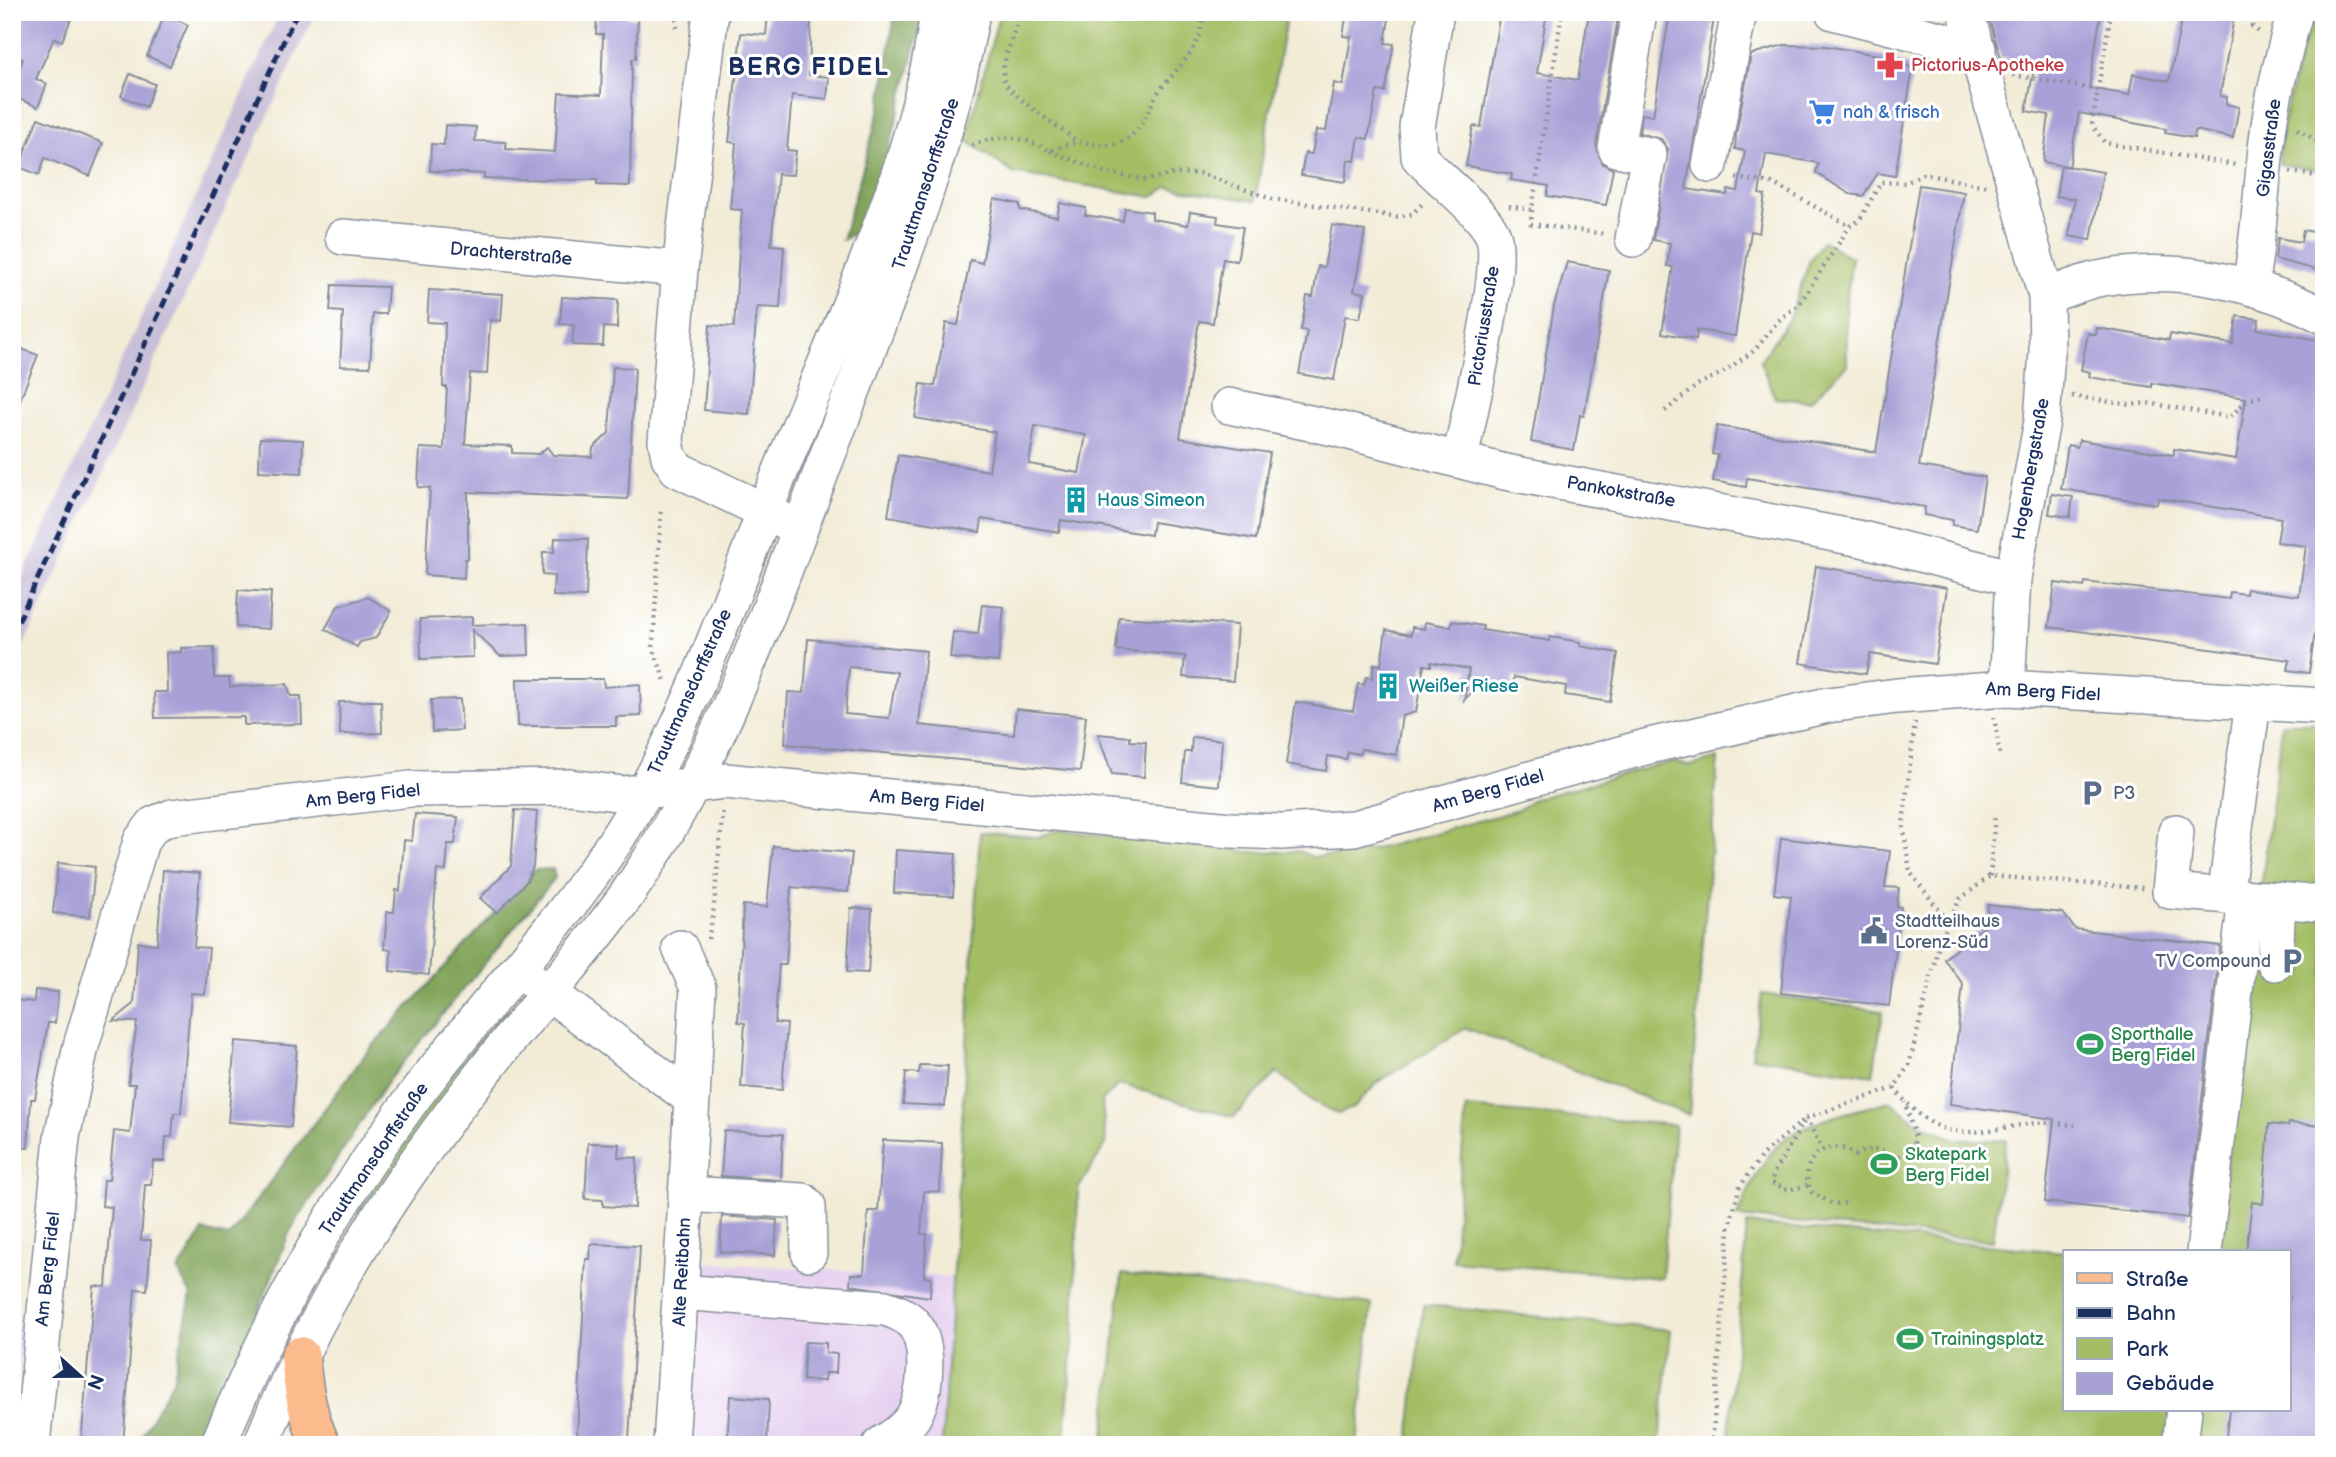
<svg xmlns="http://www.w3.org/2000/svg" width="2336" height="1457" font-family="'Balsamiq Sans',sans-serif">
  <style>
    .built { fill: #e6d2f0 }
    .industrial { fill: #c8bfd8 }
    .green { fill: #a3bd64; stroke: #5f7661; stroke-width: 2 }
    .forest { fill: #82a45a; stroke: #4e6a5c; stroke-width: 2 }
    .building { fill: #a9a0d7; fill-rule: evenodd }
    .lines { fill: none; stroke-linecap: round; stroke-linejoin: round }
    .minor-casing { stroke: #868e9a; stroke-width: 38 }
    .major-casing { stroke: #868e9a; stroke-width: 41 }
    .path { stroke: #868e9a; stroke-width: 4.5; stroke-dasharray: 2 5; stroke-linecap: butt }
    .minor { stroke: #fff; stroke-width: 35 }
    .major { stroke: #fbbb8c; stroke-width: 38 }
    .rail { stroke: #1b2f5e; stroke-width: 5; stroke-dasharray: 10 5; stroke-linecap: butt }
    .labels { text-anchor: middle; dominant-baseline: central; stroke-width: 6; stroke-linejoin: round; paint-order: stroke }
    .health-label { font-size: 18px; fill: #be3a42; stroke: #fff; text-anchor: start }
    .shop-label { font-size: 18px; fill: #366cbe; stroke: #fff; text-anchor: start }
    .street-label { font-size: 18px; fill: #1b2f5e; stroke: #fff }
    .culture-label { font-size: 18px; fill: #0d838f; stroke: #fff; text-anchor: start }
    .service-label { font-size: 18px; fill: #4e5e75; stroke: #fff; text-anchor: start }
    .leisure-label { font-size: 18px; fill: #27864d; stroke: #fff; text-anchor: start }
    .district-label { font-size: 24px; font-weight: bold; letter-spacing: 2px; fill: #1b2f5e; stroke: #fff }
  </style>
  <rect width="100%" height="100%" fill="#fff"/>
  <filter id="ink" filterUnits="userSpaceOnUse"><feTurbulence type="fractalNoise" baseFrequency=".0143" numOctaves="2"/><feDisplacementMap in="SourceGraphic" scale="14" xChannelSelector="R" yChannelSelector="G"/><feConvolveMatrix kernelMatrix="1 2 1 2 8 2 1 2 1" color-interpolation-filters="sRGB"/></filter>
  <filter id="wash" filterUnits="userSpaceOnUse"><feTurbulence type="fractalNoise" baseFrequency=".00686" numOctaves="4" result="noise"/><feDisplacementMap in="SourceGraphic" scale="28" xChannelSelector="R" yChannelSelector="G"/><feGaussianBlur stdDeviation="1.57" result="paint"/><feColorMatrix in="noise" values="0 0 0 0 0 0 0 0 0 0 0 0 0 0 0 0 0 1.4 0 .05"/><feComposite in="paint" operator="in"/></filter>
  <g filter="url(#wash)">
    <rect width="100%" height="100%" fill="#f2ecd7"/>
    <g class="built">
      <path d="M699,1262L953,1277L942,1445H688Z"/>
      <path d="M12,1325L23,1326L15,1445H12Z"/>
    </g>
    <path class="industrial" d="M280,12H316L12,671V600Z"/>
    <g class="green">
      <path d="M1000,12H1287L1255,201L1168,187L1152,197L1013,173L966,140Z"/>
      <path d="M2310,12H2324V171L2279,164L2282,127Z"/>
      <path d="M1823,241L1852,258L1846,302L1847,365L1810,401L1775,398L1760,361L1789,319L1810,260Z"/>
      <path d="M2282,723H2324V1445H1728L1747,1224L2065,1252V1410H2289V1252H2215Z"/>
      <path d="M1718,758L1689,1115L1466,1028L1378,1082L1355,1107L1338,1114L1312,1101L1277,1072L1234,1117L1119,1084L1102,1101L1106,1144L1078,1189L1074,1331L1064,1445H942L980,832L1038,837L1058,830L1249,852L1300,851L1312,857L1353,854L1391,845L1518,810L1534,799L1657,765L1675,762L1689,766Z"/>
      <path d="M1762,994L1883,1011L1873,1075L1752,1057Z"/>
      <path d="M506,1009L511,1012L363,1214L358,1213C365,1166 472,1050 506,1009Z"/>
      <path d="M1890,1101L1916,1122L1957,1140H2006L1993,1241L1738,1217C1746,1193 1765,1153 1786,1138C1815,1118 1857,1111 1890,1101Z"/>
      <path d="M1466,1108L1675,1125L1662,1278L1453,1261Z"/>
      <path d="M1122,1274L1372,1304L1357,1445H1103Z"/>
      <path d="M1423,1305L1671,1330L1659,1445H1409Z"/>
    </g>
    <g class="forest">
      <path d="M895,12H923C907,86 888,157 863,228L842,240L881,105Z"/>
      <path d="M553,869L555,878L387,1082L290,1231L205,1445H137L173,1381L191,1295L178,1271L203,1231L229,1237L368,1051L534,870Z"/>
    </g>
    <g id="blocks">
      <g class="building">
        <path d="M12,12H74L62,41L54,38L36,79L47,84L38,107L12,96V86L23,59L12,55Z"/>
        <path d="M597,12H626V17L638,18L636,59H632L630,186L597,185V180L504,179L484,178V174L430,171L431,144L444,145L445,125L476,127L475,141L506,142V149L555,152L559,93L601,95L603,34H596Z"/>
        <path d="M768,12L811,18L809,75L829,77L827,99L792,95L787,150L796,151L793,175L778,174L771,245L784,246L780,308L757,307L749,414L704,410L710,325L734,327L742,210L730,209L736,143L729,142L741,33L766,35Z"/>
        <path d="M1347,12H1390L1385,43L1394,44L1385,92L1377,91L1368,139L1359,137L1355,161L1348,160L1345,182L1301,175L1305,153L1312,154L1316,130L1326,131L1334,83L1343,85L1351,37L1343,36Z"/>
        <path d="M1500,12H1547L1537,73L1578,80L1589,12H1619L1596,146L1603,164L1613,169L1606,205L1547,196L1549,186L1511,180L1512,174L1466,166L1473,126L1481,127Z"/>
        <path d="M1670,12H1715L1686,189L1727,195L1728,190L1738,191L1745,151L1735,149L1736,135L1751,55L1755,53L1784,45L1826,46L1883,56L1913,68L1895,176L1878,173L1863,196L1850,194L1816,173L1818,163L1766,154L1759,194L1765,195L1759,233L1751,231L1735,336L1697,330L1696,339L1662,333L1673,267L1667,266L1670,243L1653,240L1668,149L1661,139L1639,133L1642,114L1653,116Z"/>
        <path d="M1987,12H2101L2089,88L2129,95L2133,74L2169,81L2183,12H2235L2220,96L2227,97L2226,104L2239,107L2233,138L2195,130L2194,138L2165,133L2166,129L2079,113L2069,167L2043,162L2049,115L2026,111L2035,64L2001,58Z"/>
        <path d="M165,14L188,25L170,66L147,56Z"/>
        <path d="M130,74L155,84L146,107L121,96Z"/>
        <path d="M38,118L103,143L90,176L45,158L39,175L19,167Z"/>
        <path d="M2061,165L2103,172L2091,240L2069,236L2075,199L2056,196Z"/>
        <path d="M1919,185L1964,192L1919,466L1985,477L1977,529L1952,525L1953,520L1924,515L1925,507L1747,478L1746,487L1713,481L1718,455L1712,454L1717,426L1876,452Z"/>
        <path d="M994,199L1020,204V210L1057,217L1060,203L1086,208L1085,215L1123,221L1125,208L1152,212V219L1188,225L1190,212L1218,216L1217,223L1243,227L1237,261L1223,259L1213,323L1199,321L1180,438L1270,453L1256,539L1153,522L1151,535L1061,520L1059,532L982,519L980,532L888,516L898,455L989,471L995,432L915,418L921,384L935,386L946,323L958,325L970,260L982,263ZM1035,426L1086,435L1079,473L1029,464Z"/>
        <path d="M1332,225L1365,231L1354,291L1365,293L1360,318L1345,316L1334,380L1299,374L1307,331L1301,330L1307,296L1313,297L1318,266L1324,267Z"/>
        <path d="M2303,230L2324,234V272L2275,259L2278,238L2301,242Z"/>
        <path d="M1567,262L1609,270L1584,416L1580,415L1574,450L1531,442L1554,306Z"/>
        <path d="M332,285L388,287L386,314H373L370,367L340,366L343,312L330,311Z"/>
        <path d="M429,290L503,294L501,321L490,320L487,374L470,373L465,444L512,446V453L539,454L547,447L553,455L592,457L593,448L609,433L613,367L635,368L628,499L468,492V559H465L464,578L425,575L430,488L418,487L420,448L444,449L447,387H443L445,323L427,322Z"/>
        <path d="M562,297L618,300L617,328L604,327L603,346L572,345L574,325L560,324Z"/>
        <path d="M2237,316L2259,319L2257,329L2324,341V569L2309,673L2288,670L2290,660L2049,627L2055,583L2084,587L2085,582L2229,599L2230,592L2246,594L2247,589L2299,596L2306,546L2277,542L2281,518L2158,498L2157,504L2061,489L2068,445L2077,447L2079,440L2174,455V449L2236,459L2246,398L2152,383V387L2089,377L2090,372L2081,370L2088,333L2096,335L2097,328L2169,340L2170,334L2233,344Z"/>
        <path d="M19,348L38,355L13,417L12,364Z"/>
        <path d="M260,438L303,440L302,473L259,471Z"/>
        <path d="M2052,494L2073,497L2070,517L2049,514Z"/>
        <path d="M555,538L588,539L586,597L553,596L554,576L542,575L543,552H554Z"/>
        <path d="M1816,566L1947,588L1935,664L1870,654L1866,674L1800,663Z"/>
        <path d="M238,590L271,592L269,629L236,627Z"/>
        <path d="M368,597L391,611L376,638L360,642L357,647L325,629L338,606Z"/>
        <path d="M982,605L1004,607L998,662L950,658L953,632L978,634Z"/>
        <path d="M472,617V625L528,623L529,655L500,656L472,630L473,657L421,659L420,619Z"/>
        <path d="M1119,617L1237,625L1233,681L1183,677L1185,656L1116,650Z"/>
        <path d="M1452,621L1483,626L1482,630L1550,641V637L1581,642L1580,646L1618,653L1610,702L1565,695L1566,686L1514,677L1512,686L1483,681L1464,700L1469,669L1431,662V666L1424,665L1416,712L1402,716L1396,755L1361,749L1360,754L1348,752L1346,759L1328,756L1326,771L1286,764L1296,702L1353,711L1358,684L1364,685L1366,677L1372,678L1374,664L1381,665L1386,630L1411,635L1412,627L1424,629L1425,622L1451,627Z"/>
        <path d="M808,639L926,651L919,725L1014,735L1016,709L1086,716L1080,771L785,744L788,692L804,693ZM849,667L897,672L889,718L845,714Z"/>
        <path d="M214,647V678H229L230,687L287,684L291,696H301L302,724L244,725V717L155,718L154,692H167L166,653L181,652V648Z"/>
        <path d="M517,679H603L604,687L640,684L641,716L616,717V726H518Z"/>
        <path d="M460,699L462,730L432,732L431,700Z"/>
        <path d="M369,701H381L382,733L340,734L339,702Z"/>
        <path d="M1098,734L1130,737V741L1146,742L1144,777L1112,774Z"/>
        <path d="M1192,737L1222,740L1219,786L1182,782L1185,752H1191Z"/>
        <path d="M515,810L537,812L533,867L527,881L497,913L480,898L511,866Z"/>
        <path d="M415,814L458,817L455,844H448L446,871L437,870L429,975L390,971L391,950L384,949L387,912H394L396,890L400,891L404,840L412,841Z"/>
        <path d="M1781,838L1890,851L1885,887L1899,888L1897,906L1901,907L1889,1006L1781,993L1791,896L1774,894Z"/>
        <path d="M773,846L852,853L848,892L791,887L786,965H779L775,1023L787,1024L782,1090L741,1087L745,1023L738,1022L743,905L767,907Z"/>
        <path d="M896,850L956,854L953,896L894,893Z"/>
        <path d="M58,863L95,867L90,917L53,913Z"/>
        <path d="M163,870L200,873L194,947L209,948L205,994L191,993L181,1113H174L172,1137H166L164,1161H153L151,1185H145L141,1240H151L147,1290L135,1289L123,1445H81L94,1286L106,1287L112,1207L102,1206L104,1180H109L114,1131L130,1133L135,1084H128L137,1022L113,1021L134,1004L138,942L157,944Z"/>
        <path d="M1988,905L2063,913L2075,929L2220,946L2188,1218L2045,1202L2054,1119L1950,1104L1963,984L1944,959L1986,925Z"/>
        <path d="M851,908L872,909L868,973L847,972Z"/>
        <path d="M35,990L58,992L55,1023H48L35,1099H31L28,1148L12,1147V1000L34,1002Z"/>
        <path d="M235,1041L297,1046L291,1127L228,1122Z"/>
        <path d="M920,1065L948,1066L945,1106L903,1104L906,1072L919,1073Z"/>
        <path d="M2289,1123L2324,1126V1445H2225L2229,1410H2289V1252H2246L2252,1202L2263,1204L2269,1124L2288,1126Z"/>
        <path d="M724,1131L783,1134L781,1180L721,1176Z"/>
        <path d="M883,1140L942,1143L940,1192L924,1191L921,1234H927L924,1277L931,1278L930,1297L850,1285L851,1274H864L868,1211H878Z"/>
        <path d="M588,1143L619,1144L618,1157L637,1158L635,1208L603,1206V1200L585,1199Z"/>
        <path d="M722,1216L777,1220L775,1255L720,1252Z"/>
        <path d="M591,1244L640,1246L629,1440L622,1439V1445H580V1435H577L586,1259H590Z"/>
        <path d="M805,1342L826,1343V1353L837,1354L836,1373H825L824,1381L803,1380Z"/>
        <path d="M730,1396L769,1399L767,1445H727Z"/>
      </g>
    </g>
  </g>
  <g filter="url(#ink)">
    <use href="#blocks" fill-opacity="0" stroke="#868e9a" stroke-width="2"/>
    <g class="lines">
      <g class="minor-casing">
        <g id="minor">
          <path d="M711,12L680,269L666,441L669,457L677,469L785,521"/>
          <path d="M1436,12L1417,127L1419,157C1439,179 1482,211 1493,235C1505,265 1468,419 1460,459"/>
          <path d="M1833,12L1978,49"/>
          <path d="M1966,12L2046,296L2047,352L2042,421L2013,578L2007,688"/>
          <path d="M1710,165L1739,12"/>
          <path d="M343,237L680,269"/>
          <path d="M1633,239L1649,155L1616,149L1639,12"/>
          <path d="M2250,286C2259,237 2261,189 2267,140C2272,96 2284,54 2295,12"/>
          <path d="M2046,296C2065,290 2084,281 2103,278C2178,265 2256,282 2324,316"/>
          <path d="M1229,406L1338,429L1505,472L1862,539L2013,578"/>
          <path d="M2176,832L2170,891L2324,904"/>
          <path d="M2225,896L2253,704"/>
          <path d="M680,948L698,988L692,1099"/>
          <path d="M2275,963L2278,900"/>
          <path d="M529,978L692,1099L671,1445"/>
          <path d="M686,1194L803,1201L808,1206L809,1253"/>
          <path d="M2204,1252L2246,898"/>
          <path d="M680,1292L885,1308C897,1312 908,1316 916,1327C930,1349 926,1395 913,1417C905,1429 892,1438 880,1445"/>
          <path d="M32,1445L62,1137L81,1046L141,841L154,824L172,817L411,789L570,787L623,794L725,781L1231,830L1281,832L1354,828L1649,746L1828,705L1897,696L2007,688L2324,706"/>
          <path d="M218,1445C268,1324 330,1210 408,1105C474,1015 552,936 614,843C689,728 729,599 780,473C837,331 919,163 938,12"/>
          <path d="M261,1445C316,1305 396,1181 490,1064C535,1006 586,953 628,893C722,757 773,597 832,444C886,302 946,162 972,12"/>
          <path d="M2180,1445L2184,1410"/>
        </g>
      </g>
      <g class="major-casing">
        <path id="major" d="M300,1356C303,1388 307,1416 321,1445"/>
      </g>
      <g class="path">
        <path d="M676,12L677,32"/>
        <path d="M1021,12C1016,32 1000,60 1004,80C1007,94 1064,130 1078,142"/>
        <path d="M2111,12L2092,125L2105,143L2236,165"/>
        <path d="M2256,12L2252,26L2259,32"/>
        <path d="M2013,75L2098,90"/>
        <path d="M2297,129L2324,145"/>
        <path d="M972,145C1004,133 1021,136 1050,151C1059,148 1071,142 1081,142C1094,143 1105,148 1118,143C1145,133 1147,105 1163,86C1182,63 1204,45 1202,12"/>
        <path d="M1050,151L1104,172L1146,180L1174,174L1199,173L1272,199L1399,217L1412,214L1425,201"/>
        <path d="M2290,172L2324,177"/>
        <path d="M1736,178L1772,183L1850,226"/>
        <path d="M1509,206L1532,210L1562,12"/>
        <path d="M1532,210L1531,224L1605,234"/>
        <path d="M2072,396L2130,405L2147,403L2230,417L2246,401L2265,395"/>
        <path d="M1665,411L1699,384L1722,373L1755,350L1778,321L1800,303L1850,226L1859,221L1881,182L1906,183L1923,174L1986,186"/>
        <path d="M661,512L653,647L666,684"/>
        <path d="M1994,717L2000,754"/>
        <path d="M1915,722L1903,824L1910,872L1949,923"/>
        <path d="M1990,876L1995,815"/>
        <path d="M708,939L713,915L723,809"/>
        <path d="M1894,1088C1944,1150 1970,1131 2036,1123C2049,1122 2063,1124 2075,1125"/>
        <path d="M1806,1118L1822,1149"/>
        <path d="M1804,1122L1774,1172L1772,1183L1788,1190L1808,1185"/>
        <path d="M1845,1203L1833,1204L1812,1192C1794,1162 1829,1133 1855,1155C1870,1147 1882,1147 1894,1159L1913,1148L1915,1137L1905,1102"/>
        <path d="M1712,1445L1729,1229L1739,1188L1763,1154L1806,1118L1894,1088L1909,1065L1940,941L1960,899L1990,876L2143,888"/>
      </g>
      <use href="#minor" class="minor"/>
      <use href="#major" class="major"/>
      <path class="rail" d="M12,635L297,12"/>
    </g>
  </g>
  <defs>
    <g id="pharmacy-bare" transform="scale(2.1)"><path d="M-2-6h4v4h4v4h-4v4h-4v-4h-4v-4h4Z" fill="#e0444e" stroke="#fff" stroke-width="2.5" paint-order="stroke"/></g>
    <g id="supermarket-bare" transform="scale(2.1)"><path d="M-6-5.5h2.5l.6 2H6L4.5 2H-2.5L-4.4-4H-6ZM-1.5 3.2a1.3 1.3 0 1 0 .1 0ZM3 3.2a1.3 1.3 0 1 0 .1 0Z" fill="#3f7fe0" stroke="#fff" stroke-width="2.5" paint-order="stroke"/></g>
    <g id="building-bare" transform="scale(2.1)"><path d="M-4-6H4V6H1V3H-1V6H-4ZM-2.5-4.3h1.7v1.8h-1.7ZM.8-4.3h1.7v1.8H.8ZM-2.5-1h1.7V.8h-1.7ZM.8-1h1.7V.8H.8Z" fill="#0f9aa8" stroke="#fff" stroke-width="2.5" paint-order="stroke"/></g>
    <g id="parking-bare" transform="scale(2.1)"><path d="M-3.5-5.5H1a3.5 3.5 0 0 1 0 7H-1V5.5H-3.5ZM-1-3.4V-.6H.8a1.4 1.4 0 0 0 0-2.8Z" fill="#5c6f8a" stroke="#fff" stroke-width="2.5" paint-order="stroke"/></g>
    <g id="civic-bare" transform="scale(2.1)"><path d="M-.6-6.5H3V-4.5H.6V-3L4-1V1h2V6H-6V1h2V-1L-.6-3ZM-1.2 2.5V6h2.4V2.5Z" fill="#5c6f8a" stroke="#fff" stroke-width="2.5" paint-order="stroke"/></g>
    <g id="stadium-bare" transform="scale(2.1)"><path d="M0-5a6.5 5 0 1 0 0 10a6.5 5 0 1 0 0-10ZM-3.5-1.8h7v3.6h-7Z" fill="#2e9e5b" stroke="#fff" stroke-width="2.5" paint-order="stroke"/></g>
  </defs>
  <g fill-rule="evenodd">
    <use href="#pharmacy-bare" x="1890" y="65"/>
    <use href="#supermarket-bare" x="1822" y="112"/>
    <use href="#building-bare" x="1076" y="500"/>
    <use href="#building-bare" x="1388" y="686"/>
    <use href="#parking-bare" x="2092" y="793"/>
    <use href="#civic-bare" x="1874" y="931"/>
    <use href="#parking-bare" x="2292" y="961"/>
    <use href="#stadium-bare" x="2090" y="1044"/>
    <use href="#stadium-bare" x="1884" y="1164"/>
    <use href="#stadium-bare" x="1910" y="1339"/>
  </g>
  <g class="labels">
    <g class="health-label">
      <text x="1911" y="65">Pictorius-Apotheke</text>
    </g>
    <g class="shop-label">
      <text x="1843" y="112">nah &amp; frisch</text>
    </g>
    <g class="street-label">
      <text transform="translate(2269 148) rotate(-83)">Gigasstraße</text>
      <text transform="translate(926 184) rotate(-72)">Trauttmansdorffstraße</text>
      <text transform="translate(511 254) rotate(5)">Drachterstraße</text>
      <text transform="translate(1484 326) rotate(-81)">Pictoriusstraße</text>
      <text transform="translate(2031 469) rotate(-80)">Hogenbergstraße</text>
      <text transform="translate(1621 492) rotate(10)">Pankokstraße</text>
      <text transform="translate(690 692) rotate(-66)">Trauttmansdorffstraße</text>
      <text transform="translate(2043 692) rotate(3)">Am Berg Fidel</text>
      <text transform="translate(1488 791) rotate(-16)">Am Berg Fidel</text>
      <text transform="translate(363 796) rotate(-6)">Am Berg Fidel</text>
      <text transform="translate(927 801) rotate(5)">Am Berg Fidel</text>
      <text transform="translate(374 1159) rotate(-56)">Trauttmansdorffstraße</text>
      <text transform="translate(48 1269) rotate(-84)">Am Berg Fidel</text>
      <text transform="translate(682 1272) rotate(-87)">Alte Reitbahn</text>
    </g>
    <g class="culture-label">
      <text x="1097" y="500">Haus Simeon</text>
      <text x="1409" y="686">Weißer Riese</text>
    </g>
    <g class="service-label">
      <text x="2113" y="793">P3</text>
      <text x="1895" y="921">Stadtteilhaus<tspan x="1895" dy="21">Lorenz-Süd</tspan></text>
      <text x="2271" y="961" text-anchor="end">TV Compound</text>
    </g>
    <g class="leisure-label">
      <text x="2111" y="1034">Sporthalle<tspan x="2111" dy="21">Berg Fidel</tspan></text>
      <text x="1905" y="1154">Skatepark<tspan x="1905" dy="21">Berg Fidel</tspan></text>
      <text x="1931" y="1339">Trainingsplatz</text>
    </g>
    <g class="district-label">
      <text x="809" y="67">BERG FIDEL</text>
    </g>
  </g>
  <rect width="2336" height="1457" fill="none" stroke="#fff" stroke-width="42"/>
  <rect x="2063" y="1250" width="228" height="161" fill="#ffffff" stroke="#a4acbf" stroke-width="2"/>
  <rect x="2077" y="1273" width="35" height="10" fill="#fbbb8c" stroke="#a4acbf" stroke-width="2"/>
  <text x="2126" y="1286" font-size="21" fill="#1b2f5e">Straße</text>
  <rect x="2077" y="1308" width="35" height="10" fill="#1b2f5e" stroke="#a4acbf" stroke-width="2"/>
  <text x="2126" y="1320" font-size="21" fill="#1b2f5e">Bahn</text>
  <rect x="2077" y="1338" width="35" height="21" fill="#a3bd64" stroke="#a4acbf" stroke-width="2"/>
  <text x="2126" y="1356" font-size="21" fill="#1b2f5e">Park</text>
  <rect x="2077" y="1373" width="35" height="21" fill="#a9a0d7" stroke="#a4acbf" stroke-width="2"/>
  <text x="2126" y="1390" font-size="21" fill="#1b2f5e">Gebäude</text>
  <g transform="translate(80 1376) rotate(111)" stroke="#ffffff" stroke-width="5" paint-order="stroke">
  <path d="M0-5L12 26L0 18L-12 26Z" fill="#1b2f5e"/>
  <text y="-10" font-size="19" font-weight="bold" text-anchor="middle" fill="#1b2f5e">N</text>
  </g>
</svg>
